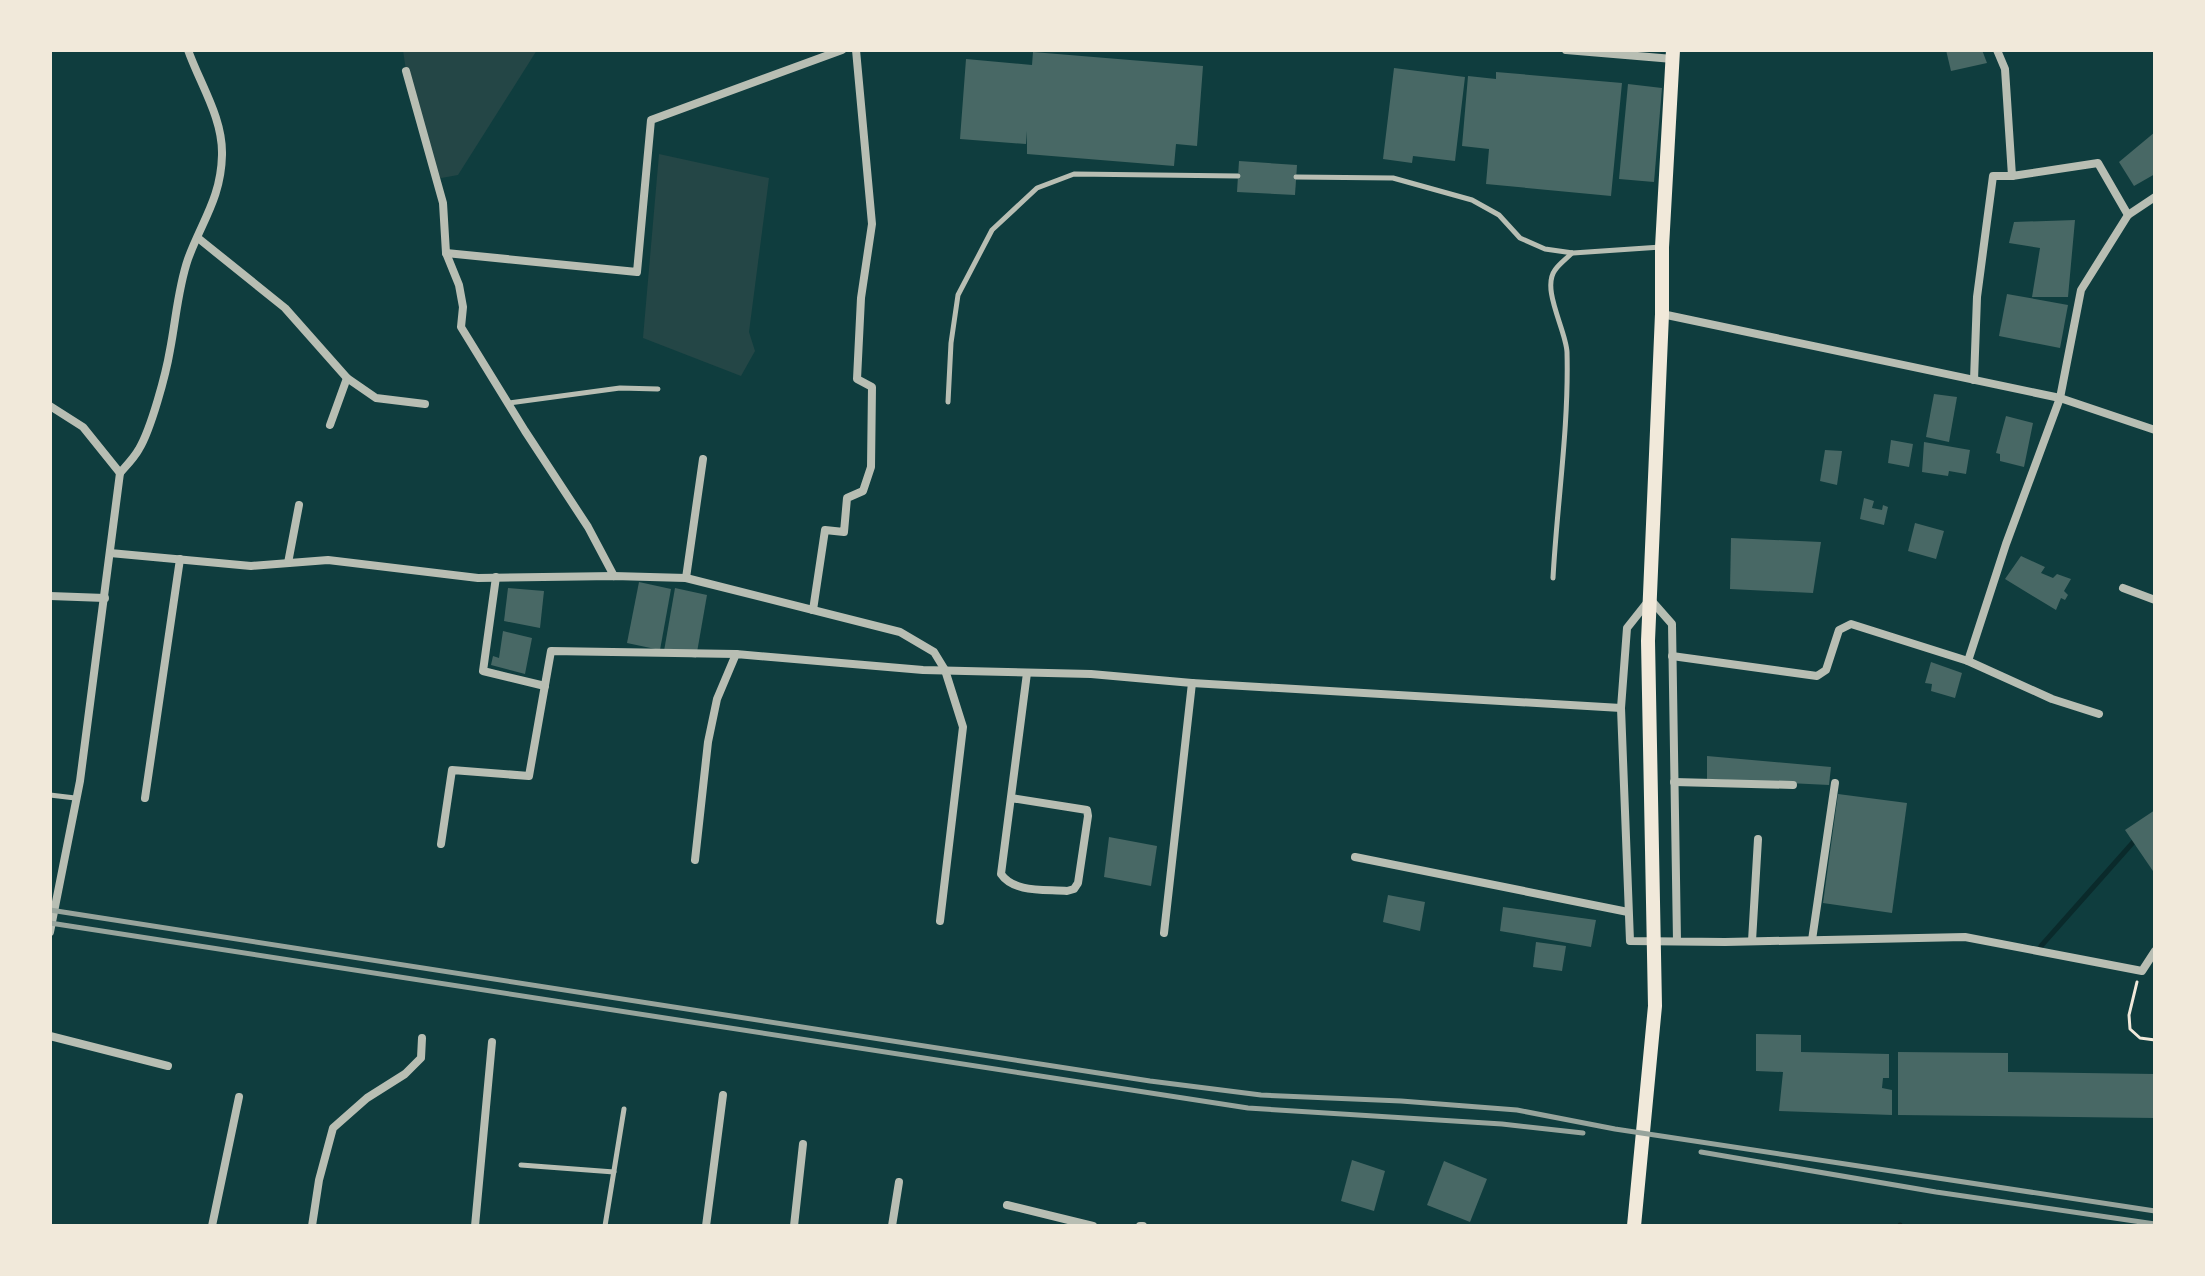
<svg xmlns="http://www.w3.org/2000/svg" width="2205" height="1276" font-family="'Sofia Sans Condensed',sans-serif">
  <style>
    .green { fill: #244646 }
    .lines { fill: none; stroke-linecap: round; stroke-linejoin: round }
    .stream { stroke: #0a2a2b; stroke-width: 5 }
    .building { fill: #486865 }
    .path { stroke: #f1e9da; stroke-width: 3 }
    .service { stroke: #b8beb3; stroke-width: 5 }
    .minor { stroke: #b8beb3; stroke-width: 8 }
    .secondary { stroke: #f1e9da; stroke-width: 14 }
    .rail { stroke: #97a49c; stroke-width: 5 }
  </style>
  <rect width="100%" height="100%" fill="#0f3d3e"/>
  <g class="green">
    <path d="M403,50H537L458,175L436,179L406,71Z"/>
    <path d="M659,154L769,178L749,332L755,351L741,376L643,338Z"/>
  </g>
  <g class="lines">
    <g class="stream">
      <path d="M2041,946L2136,839"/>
      <path d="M1900,1226V1225"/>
    </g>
  </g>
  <g class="building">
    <path d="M1946,50H1982L1987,63L1951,71Z"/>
    <path d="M1033,52L1203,66L1197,146L1176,144L1174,166L1027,154V131L1026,144L960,139L966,59L1032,65Z"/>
    <path d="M1394,68L1465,77L1455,161L1413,156L1412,163L1383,159Z"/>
    <path d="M1496,72L1622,83L1611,196L1486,184L1489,149L1462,146L1468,76L1496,79Z"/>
    <path d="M1628,84L1662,88L1654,182L1619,179Z"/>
    <path d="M2155,132V174L2134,186L2119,162Z"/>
    <path d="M1239,161L1297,165L1295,195L1237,192Z"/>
    <path d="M2075,220L2068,297H2032L2040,248L2009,243L2014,222Z"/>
    <path d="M2007,294L2068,305L2060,348L1999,336Z"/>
    <path d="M1934,394L1957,397L1949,442L1926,437Z"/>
    <path d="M2006,416L2033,423L2024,467L2000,461V454L1996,453Z"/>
    <path d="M1891,440L1913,444L1909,467L1888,463Z"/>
    <path d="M1924,442L1970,450L1966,474L1949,471L1948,476L1922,472Z"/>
    <path d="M1825,450L1842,451L1837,485L1820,481Z"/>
    <path d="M1864,498L1874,501L1872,508L1882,510L1883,505L1888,507L1884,525L1860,519Z"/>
    <path d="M1915,523L1944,531L1936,559L1908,551Z"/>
    <path d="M1731,538L1821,542L1813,593L1730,589Z"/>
    <path d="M2021,556L2045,567L2041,573L2053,578L2057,574L2071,579L2064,591L2068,595L2065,600L2061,598L2056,610L2005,579Z"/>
    <path d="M639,582L671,589L660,650L627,643Z"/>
    <path d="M508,588L544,591L540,628L504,621Z"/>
    <path d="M675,588L707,595L696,658L664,651Z"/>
    <path d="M503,631L532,638L525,674L491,665L493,656L499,658Z"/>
    <path d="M1931,662L1962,673L1955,698L1931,691L1932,684L1925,683Z"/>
    <path d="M1707,756L1831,767L1829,785L1707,779Z"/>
    <path d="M1838,794L1907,803L1892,913L1823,903Z"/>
    <path d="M2155,810V874L2125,830Z"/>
    <path d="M1109,837L1157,846L1151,886L1104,877Z"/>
    <path d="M1388,895L1425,902L1420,931L1383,922Z"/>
    <path d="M1503,907L1596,920L1591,947L1500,931Z"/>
    <path d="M1536,942L1566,946L1562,971L1533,967Z"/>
    <path d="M1756,1034L1801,1035V1052L1889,1054V1078H1883L1882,1088L1892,1090V1115L1779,1111L1783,1072L1756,1071Z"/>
    <path d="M1898,1052L2008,1053V1072L2155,1074V1118L1898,1115Z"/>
    <path d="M1352,1160L1385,1171L1374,1211L1341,1201Z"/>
    <path d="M1444,1161L1487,1179L1470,1222L1427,1205Z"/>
  </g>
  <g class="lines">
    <path class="path" d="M2137,982L2129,1015L2130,1029L2140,1038L2155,1040"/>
    <g class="service">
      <path d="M1296,177L1393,178L1472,200L1499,215L1520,238L1545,249L1573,253L1661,247"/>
      <path d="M948,402L951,343L958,295L992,230L1037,188L1074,174L1238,176"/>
      <path d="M509,403L620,388L658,389"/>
      <path d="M1553,578C1557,503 1569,428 1567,352C1566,330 1541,289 1555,270C1559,264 1566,259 1572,253"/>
      <path d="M50,795L75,798"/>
      <path d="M521,1165L614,1172"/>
      <path d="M605,1226L624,1109"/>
    </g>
    <g class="minor">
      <path d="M1566,50L1673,59"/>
      <path d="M1997,50L2005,69L2012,176L2098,163L2128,215"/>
      <path d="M406,71L443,203L446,253L459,285L463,307L461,327L525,431L588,527L614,576"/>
      <path d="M198,238L285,308L347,378"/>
      <path d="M446,253L637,272L651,120L842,50"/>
      <path d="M1662,314L2060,398L2155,430"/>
      <path d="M1974,380L1977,297L1993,176H2012"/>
      <path d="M50,406L83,427L120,473"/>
      <path d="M330,425L347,378L376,398L425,404"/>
      <path d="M120,473C126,466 134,458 139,449C151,429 166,374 170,350C176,319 178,288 188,259C202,221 221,198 222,155C223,118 200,84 188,50"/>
      <path d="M110,553L251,566L328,560L478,578L614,576L686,578L900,632L934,652L945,670L963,727L940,921"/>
      <path d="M288,563L299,505"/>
      <path d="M496,577L483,671L545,686"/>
      <path d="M686,578L703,459"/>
      <path d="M2123,588L2155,600"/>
      <path d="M50,596L105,598"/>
      <path d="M813,610L825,530L844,532L847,498L863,491L871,467L872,387L857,379L861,298L872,224L856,50"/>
      <path d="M1672,656L1817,676L1826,670L1839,630L1851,624L1968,661L2052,699L2099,714"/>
      <path d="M1968,661L2006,544L2060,398L2081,290L2128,215L2155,197"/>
      <path d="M1192,683L1621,708"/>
      <path d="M1674,782L1793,785"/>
      <path d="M145,798L180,559"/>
      <path d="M1011,798L1087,810L1088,816L1078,883L1074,889L1067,891C1045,889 1014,893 1001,874L1027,673"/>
      <path d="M441,844L452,770L529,776L551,651L736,654"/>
      <path d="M1355,857L1628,912"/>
      <path d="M695,860L708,742L717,699L736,654L923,670L1091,674L1192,683L1164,933"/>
      <path d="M50,932L80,781L120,473"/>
      <path d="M1812,940L1835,783"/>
      <path d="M1677,941L1672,624L1650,599L1627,628L1621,708L1630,941L1725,942L1965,937L2142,971L2155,951"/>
      <path d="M1752,941L1758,839"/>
      <path d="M50,1036L168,1066"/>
      <path d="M1007,1205L1093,1226"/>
      <path d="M212,1226L239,1097"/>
      <path d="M312,1226L319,1180L333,1128L367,1098L405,1074L421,1058L422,1038"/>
      <path d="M475,1226L492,1042"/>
      <path d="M706,1226L723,1095"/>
      <path d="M794,1226L803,1144"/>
      <path d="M892,1226L899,1182"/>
      <path d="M1140,1226H1143"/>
    </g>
    <path class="secondary" d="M1634,1226L1655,1006L1648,641L1662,314V247L1673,50"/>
    <g class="rail">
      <path d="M50,910L1150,1081L1261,1095L1401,1101L1517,1110L1615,1129L2155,1211"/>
      <path d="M50,923L1248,1108L1502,1124L1583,1133"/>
      <path d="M1701,1152L1936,1192L2155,1224"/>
    </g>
  </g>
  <rect width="2205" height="1276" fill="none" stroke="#f1e9da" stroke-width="104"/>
</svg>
